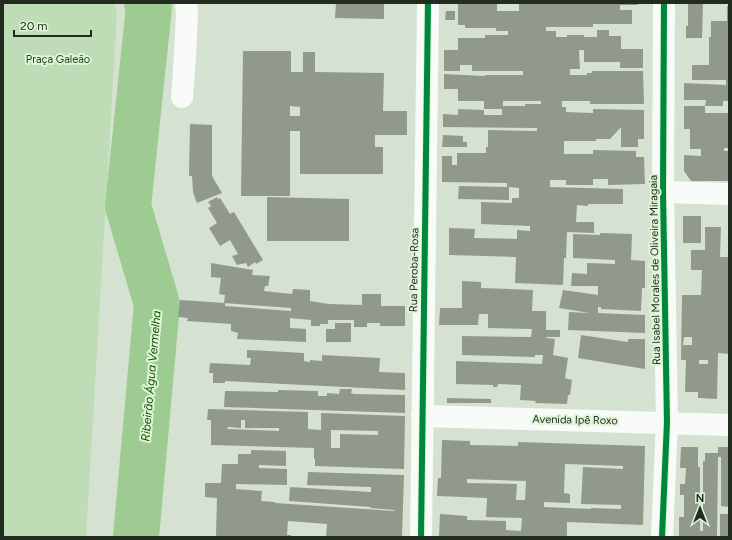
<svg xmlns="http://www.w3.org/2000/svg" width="732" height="540" font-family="Figtree,sans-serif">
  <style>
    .green { fill: #bedcb5 }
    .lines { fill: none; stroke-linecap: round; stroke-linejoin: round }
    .river { stroke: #9ecb91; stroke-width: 46 }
    .building { fill: #91998d; fill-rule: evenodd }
    .minor { stroke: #f9fbf8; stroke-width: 22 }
    .cycleway-casing { stroke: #dff5d8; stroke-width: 8 }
    .cycleway { stroke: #00873e; stroke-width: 6 }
    .labels { text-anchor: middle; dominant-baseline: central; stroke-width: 4; stroke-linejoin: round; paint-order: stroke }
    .park-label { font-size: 11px; fill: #234916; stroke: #dff5d8 }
    .street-label { font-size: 11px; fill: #232c21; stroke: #dff5d8 }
    .water-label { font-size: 12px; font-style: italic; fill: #1a5200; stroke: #dff5d8 }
  </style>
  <rect width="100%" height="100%" fill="#d6e2d1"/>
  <path class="green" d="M3,3H114L117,13L86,537H3Z"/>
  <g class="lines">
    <path class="river" d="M136,537L157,304L128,206L149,7L147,3"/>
  </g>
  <g class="building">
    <path d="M336,3H384V19L335,18Z"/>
    <path d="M458,3H497V11H519V3H638V5H620V10H632V24H593V27H546V31H556V37H567V35H584V37H597V30H609V36H621V49H643V68H620V62H584V50H579L580,69H570V75H587V73H592V71H643L644,104H590V101H562V107H566V112L593,113V109L644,110V139H638V147H621V127L610,139H596V141H564V154H593V150L636,151V157H644L645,184L608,185V179H593V185H566V180H550V187L623,189V204H588V206L577,205L576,222H594V233L567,232L566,258H564L563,285L515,283L516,257L449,255V228L475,229L474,238L517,239V230L530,231V226L481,224V202L512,203V198H519V188L509,187V200L458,199L459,186L507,187V183L442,182V156H452V165H457V153H486V147H488V130L537,131V128L443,127V114L458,115V109L484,110V115H502V109H484V101H458V89H444V74L485,76V75H523V71H472V65H460V71H444V50H458V38H485V35H508V31H496V28H465V25H458ZM503,101H541V104H525V106H503Z"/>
    <path d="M688,3H703L702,38H686V26H688Z"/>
    <path d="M727,6H729V101H723V106H705L706,100H684V83L726,85V80H692V65H709V37H711V21H727Z"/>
    <path d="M446,11H455V20H445Z"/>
    <path d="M243,51H291V72H303V52H315V72L384,73L383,111H407V135H375V147H383V174H300V131H290V196H241ZM290,106L300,107V116H290Z"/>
    <path d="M684,106H705V113H729V148H724V151H729V181H691L684,171V155L701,156V149H690V129H684Z"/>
    <path d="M190,124L212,125V176L222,193L197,203L193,192L192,176H189Z"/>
    <path d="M443,135L463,136V142H467V147H442Z"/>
    <path d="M217,197L218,199L220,198L230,214L234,212L263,260L256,264L255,262L248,267L246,263L237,265L232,256L238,254L230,240L220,246L209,228L217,223L208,208L211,206L208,202Z"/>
    <path d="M267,197L349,199V241H267Z"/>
    <rect x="683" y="216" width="18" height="27"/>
    <path d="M705,227H721L720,257H729V354L718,353L717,399L698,398V392H685L686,360H681L682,295H701L702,270H691V250H705ZM684,337H692V345H683ZM699,360H708V364H699Z"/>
    <path d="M600,233L632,234L631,260L645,261V288H642L641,311L601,309V307H598V313L645,315V333L568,330L569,312L590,313L559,308L563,290L598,295V286H571L572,273L587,274V263L615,264V260L573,258V234L600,235Z"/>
    <path d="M211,263L253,270L252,275L270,276L268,286H265L264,291L292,294L293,289L310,290V301L329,304L362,305V294H381V306H405V326H380V323H367V327H354V320H328V324H320V326H311V320L290,318V328L306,329V342L237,339L238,333L231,331V324L187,321L188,318L178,317L180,300L225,303V306L291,311V308L224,303L225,295L219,294L221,278L211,277Z"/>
    <path d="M462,281L481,282V288L533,290L532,311H546V330H560V337H546V338L555,339L553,355L568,358L565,378L572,380L570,395H568L567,404L535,403L536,401L520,400L521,385L498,384L497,387H493V385L456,384V361L542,364L543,355H535V357L462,355V336L531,337L532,329L488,328V314H479L478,325H439L440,308H462Z"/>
    <path d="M335,323H351V342H326V329H335Z"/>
    <path d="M581,335L628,342V339H645V369L578,358Z"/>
    <path d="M247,350L304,353V361L310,362V360L322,361V355L380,358L379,372L405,373V390L225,381V383H213V373H209L210,363L250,365L251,358H247Z"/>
    <path d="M340,389H352L351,393L354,394L405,395V413L224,407L225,391L278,392V390L318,391V396H327V393L339,394Z"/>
    <path d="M447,398L491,399V403H447Z"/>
    <path d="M208,409L308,412V429L321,430V413L405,416L404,469L315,466V459H314V448L211,445V420H207ZM241,420H245V428H279V431L227,429L228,427L241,428ZM331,430L378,431V435L340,434V448H331Z"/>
    <path d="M442,440L470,441V445L518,446V442L645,446L643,525L567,522V537H455L439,536L440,514L467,516V520L506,521V530L521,531L522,518L486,517L487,498L437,496L438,478H441ZM565,464L623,466V469L583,467L581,504L621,505V509L591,508V509L544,507V502L570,503V494L564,493ZM467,479L526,481L525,500H516L517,484L467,483Z"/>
    <path d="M681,447H698V467H700V531H703V461H705V453H718V447H729V507L721,506V457H718L717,537H679V517H684V495H680V484H685L686,468H680Z"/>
    <path d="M251,450L286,451V466L259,465V468L287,469V485L236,484V489L262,491L261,501L275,502V503L394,511V510L370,508L371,507L289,501L290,487L371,492V487L307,485L308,472L404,475L402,537H326L327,524L288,521L287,535H291V537L216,536L217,498L205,497V483H221L222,464H238V454H251Z"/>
    <rect x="720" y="514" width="9" height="23"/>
  </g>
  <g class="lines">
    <g class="minor">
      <path d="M182,97L185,56L187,12L186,3"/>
      <path d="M663,192L729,194"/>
      <path d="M422,416L729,425"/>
      <path d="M421,537L428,3"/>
      <path d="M662,537L667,422L663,192L664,3"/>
    </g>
    <g class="cycleway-casing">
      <g id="cycleway">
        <path d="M421,537L428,3"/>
        <path d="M662,537L667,422L663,192L664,3"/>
      </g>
    </g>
    <use href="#cycleway" class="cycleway"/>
  </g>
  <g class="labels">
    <g class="park-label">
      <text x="58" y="59">Praça Galeão</text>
    </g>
    <g class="street-label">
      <text transform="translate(414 270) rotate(-89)">Rua Peroba-Rosa</text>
      <text transform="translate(655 270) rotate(-91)">Rua Isabel Morales de Oliveira Miragaia</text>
      <text transform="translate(575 420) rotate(1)">Avenida Ipê Roxo</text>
    </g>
    <g class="water-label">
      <text transform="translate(151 376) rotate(-85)">Ribeirão Água Vermelha</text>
    </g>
  </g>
  <rect width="732" height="540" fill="none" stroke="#232c21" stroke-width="8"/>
  <g transform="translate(700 508)" stroke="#dff5d8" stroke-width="3" paint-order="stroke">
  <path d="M0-3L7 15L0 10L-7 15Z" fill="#232c21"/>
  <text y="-6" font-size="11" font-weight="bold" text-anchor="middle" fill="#232c21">N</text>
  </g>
  <path d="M14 30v6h77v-6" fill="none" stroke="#232c21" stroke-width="2"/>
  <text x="20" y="30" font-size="12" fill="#232c21" stroke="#dff5d8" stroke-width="3" paint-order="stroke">20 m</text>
</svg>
